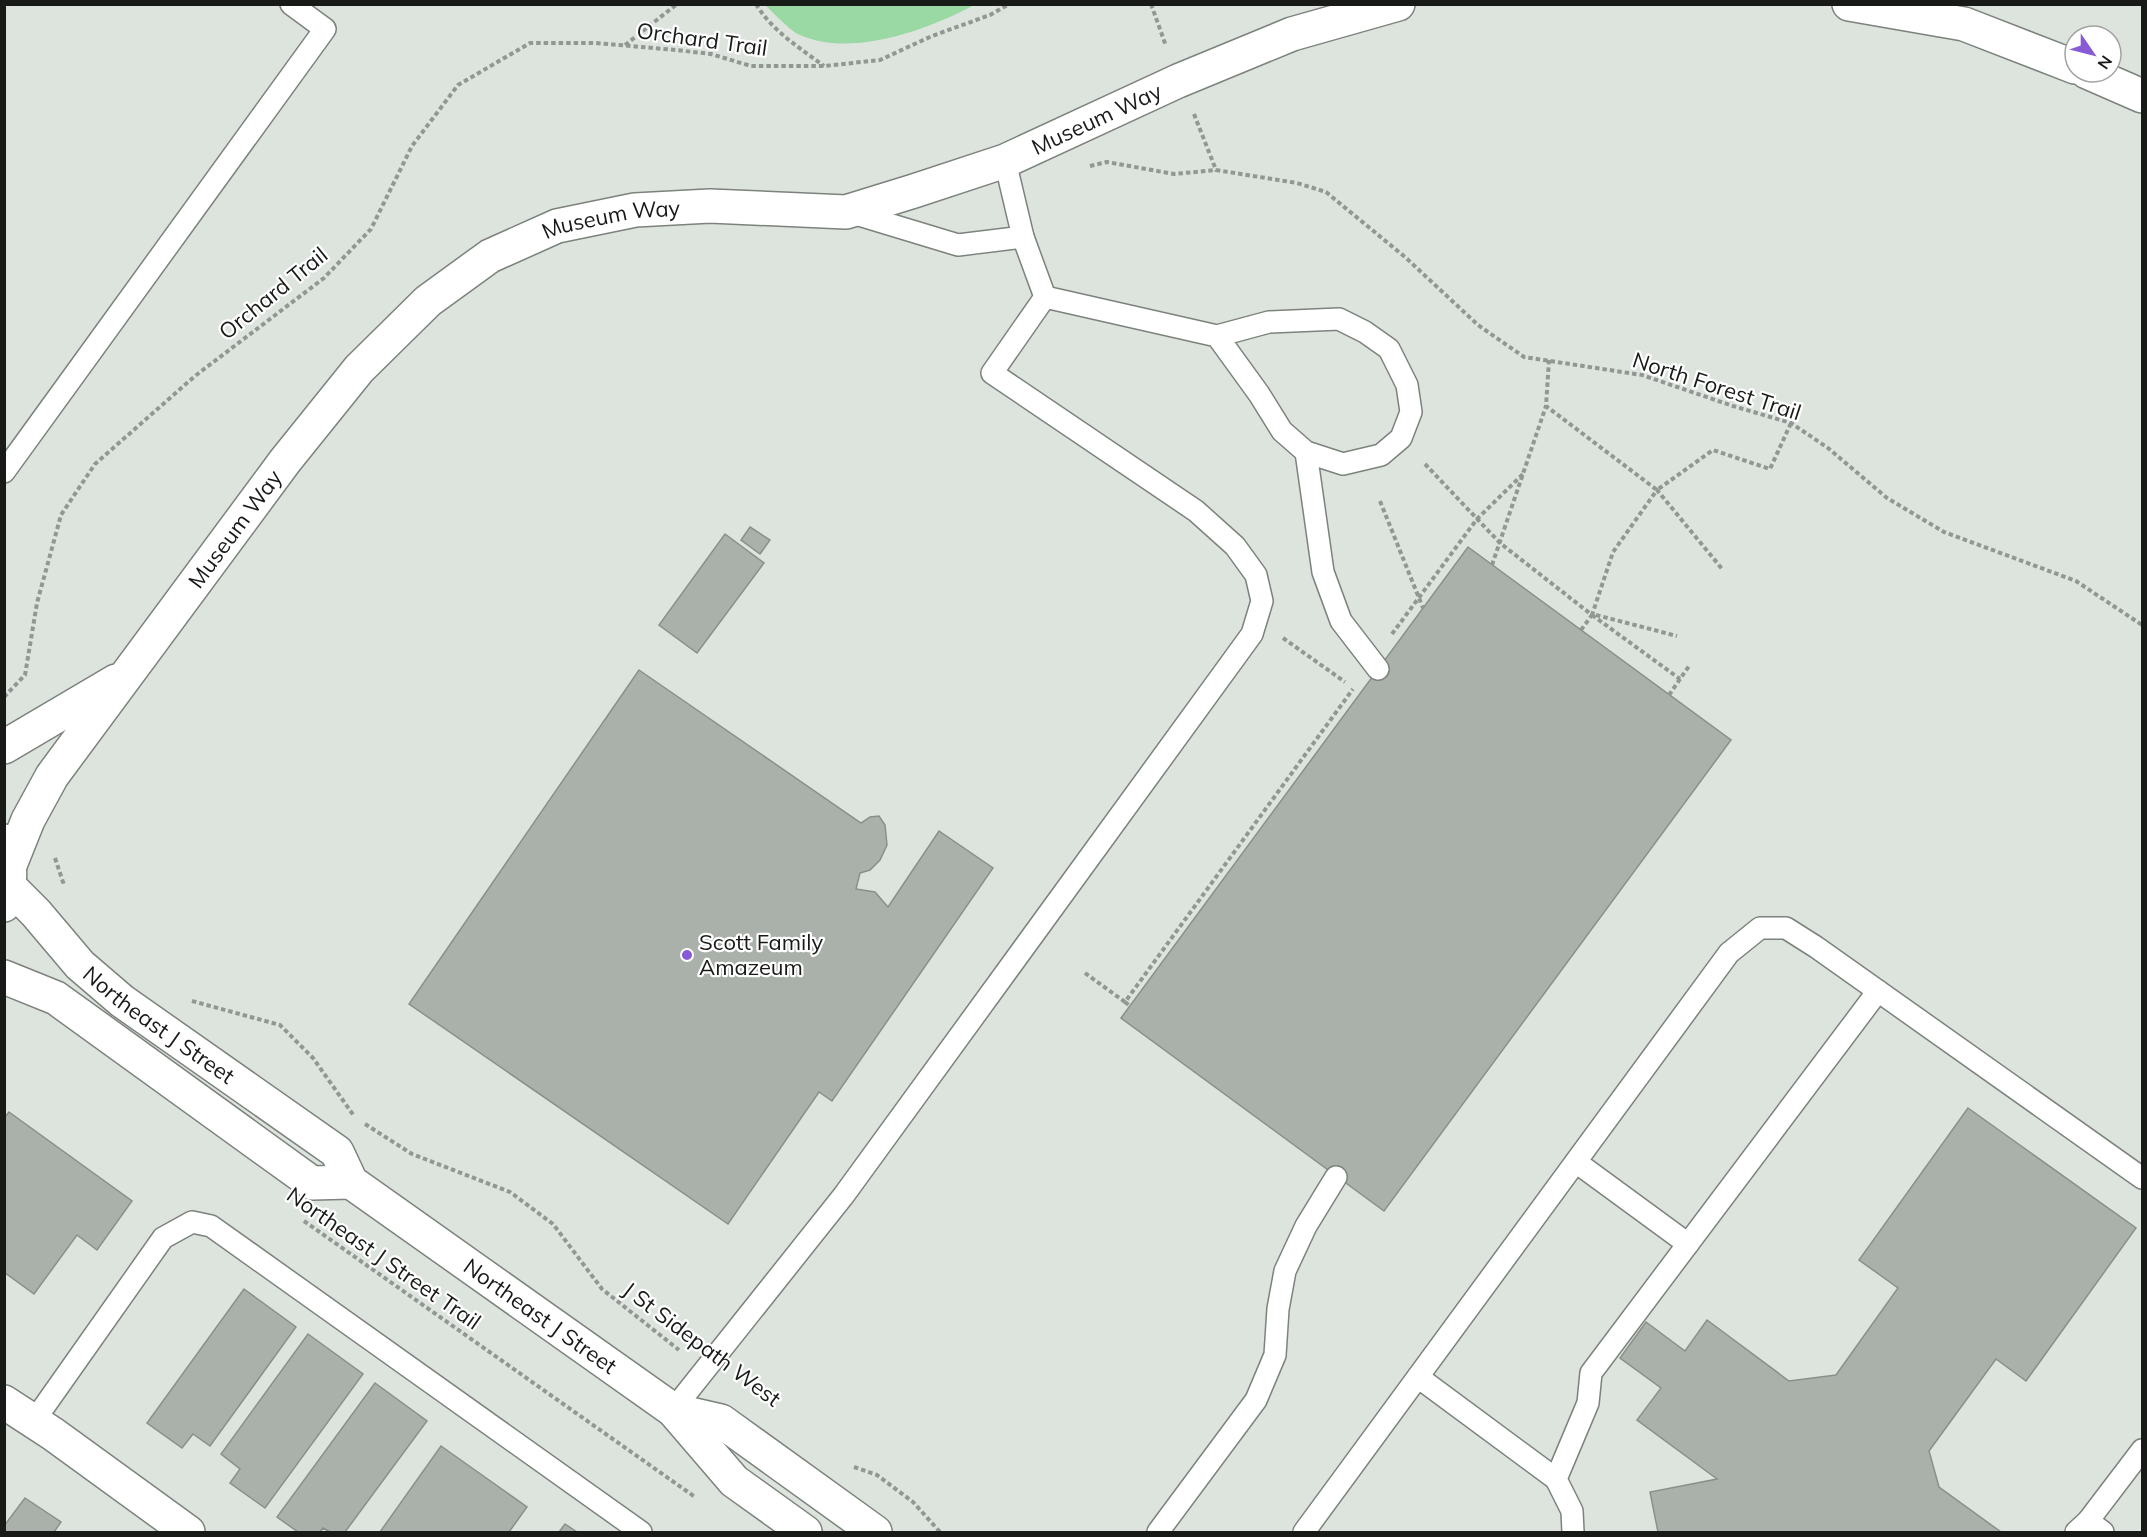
<svg xmlns="http://www.w3.org/2000/svg" width="2147" height="1537" font-family="Mulish,sans-serif">
  <style>
    .green { fill: #9ad8a4 }
    .building { fill: #aab1ab; stroke: #89908a; stroke-width: 1.5 }
    .lines { fill: none; stroke-linecap: round; stroke-linejoin: round }
    .lane-casing { stroke: #7c827c; stroke-width: 24 }
    .street-casing { stroke: #7c827c; stroke-width: 36 }
    .secondary-casing { stroke: #7c827c; stroke-width: 36 }
    .path { stroke: #929793; stroke-width: 4; stroke-dasharray: 4.5 3; stroke-linecap: butt }
    .lane { stroke: #fff; stroke-width: 21 }
    .street { stroke: #fff; stroke-width: 33 }
    .secondary { stroke: #fff; stroke-width: 33 }
    .poi-dot { fill: #865bd5; stroke: #fff; stroke-width: 2 }
    .labels { text-anchor: middle; dominant-baseline: central; stroke-width: 4.5; stroke-linejoin: round; paint-order: stroke }
    .street-label { font-size: 22px; fill: #181a18; stroke: #fff }
    .poi-label { font-size: 22px; fill: #181a18; stroke: #fff; text-anchor: start }
  </style>
  <rect width="100%" height="100%" fill="#dde4de"/>
  <path class="green" d="M765,5H974C928,30 851,58 800,35C790,31 774,13 765,5Z"/>
  <g class="building">
    <path d="M750,527L770,540L760,554L741,540Z"/>
    <path d="M725,534L764,563L697,653L659,625Z"/>
    <path d="M1468,547L1731,740L1384,1211L1121,1018Z"/>
    <path d="M639,670L861,823L870,817L879,816L885,825L887,845L880,860L870,870L860,873L856,889L875,892L888,907L939,831L993,868L832,1101L819,1092L728,1224L409,1004Z"/>
    <path d="M1968,1108L2136,1228L2026,1381L1996,1359L1929,1451L1939,1487L2001,1532H1658L1650,1492L1717,1479L1637,1420L1661,1388L1620,1358L1646,1322L1685,1351L1707,1320L1789,1381L1836,1375L1898,1288L1859,1260Z"/>
    <path d="M9,1112L132,1201L97,1250L77,1235L34,1294L4,1272V1118Z"/>
    <path d="M244,1289L296,1327L210,1446L193,1434L182,1448L147,1423Z"/>
    <path d="M308,1334L363,1374L265,1508L230,1483L240,1469L221,1454Z"/>
    <path d="M375,1383L427,1421L345,1532H330L323,1528L320,1532H298L277,1517Z"/>
    <path d="M441,1446L527,1507L509,1532H380Z"/>
    <path d="M25,1498L61,1522L54,1532H4V1526Z"/>
    <path d="M565,1524L577,1532H559Z"/>
  </g>
  <g class="lines">
    <g class="lane-casing">
      <g id="lane">
        <path d="M849,212L958,245L1023,237"/>
        <path d="M1045,297L1217,336L1269,322L1339,319L1365,332L1389,349L1407,385L1411,412L1401,438L1381,455L1343,464L1306,452L1282,431L1259,394L1217,336"/>
        <path d="M1306,452L1323,572L1341,621L1378,669"/>
        <path d="M4,472L325,29L291,4"/>
        <path d="M1576,1162L1688,1244"/>
        <path d="M1418,1377L1556,1479"/>
        <path d="M673,1410L844,1195L1252,634L1262,601L1256,575L1235,546L1196,511L992,373L1045,297L1023,237L1005,161"/>
        <path d="M34,1421L163,1238L192,1222L211,1226L641,1532"/>
        <path d="M2088,1521L2103,1532"/>
        <path d="M1158,1532L1256,1400L1275,1355L1278,1309L1285,1271L1306,1226L1336,1177"/>
        <path d="M1304,1532L1729,953L1760,928H1786L1816,947L2142,1178"/>
        <path d="M1573,1532L1572,1511L1556,1479L1588,1403L1591,1373L1878,991"/>
        <path d="M2076,1532L2088,1521L2142,1450"/>
      </g>
    </g>
    <g class="street-casing">
      <g id="street">
        <path d="M1849,4L1964,24L2075,67"/>
        <path d="M2087,72L2142,96"/>
        <path d="M4,747L116,681"/>
        <path id="s1" d="M10,865L28,820L52,776L285,461L359,369L428,301L490,256L557,226L635,210L710,206L846,212L914,191L1005,161L1178,81L1292,34L1398,4"/>
        <path d="M4,1402L53,1434L188,1532"/>
      </g>
    </g>
    <g class="secondary-casing">
      <g id="secondary">
        <path d="M4,841C10,865 13,880 4,905"/>
        <path id="s2" d="M10,887L36,913L80,965L122,1001L337,1152L351,1182L673,1410L734,1481L805,1532"/>
        <path d="M4,977L56,998L312,1183L351,1182"/>
        <path d="M673,1410L721,1421L875,1532"/>
      </g>
    </g>
    <g class="path">
      <path d="M756,4C772,31 800,48 824,66"/>
      <path d="M1151,4L1166,46"/>
      <path d="M625,45L677,4"/>
      <path d="M1194,114L1216,170L1297,183L1326,192L1405,257L1478,325L1524,357L1642,375L1733,406L1791,423L1828,448L1887,498L1944,532L2076,581L2142,625"/>
      <path d="M1090,166L1107,162L1174,174L1216,170"/>
      <path d="M1549,360L1546,406L1657,490L1713,450L1770,469L1791,423"/>
      <path d="M1425,464L1500,543L1592,615L1613,552L1657,490L1723,570"/>
      <path d="M1380,501L1423,608"/>
      <path d="M1492,565L1546,406"/>
      <path d="M1592,615L1680,679"/>
      <path d="M1596,615L1677,636"/>
      <path d="M1581,630L1592,615"/>
      <path d="M1392,634L1477,519L1523,474"/>
      <path d="M1283,638L1345,682"/>
      <path d="M1669,695L1689,666"/>
      <path d="M4,697L25,675L37,603L61,515L95,464L195,376L324,278L371,229L412,146L458,85L530,43H596L676,50L711,54L751,66H825L880,60L932,36L990,15L1009,4"/>
      <path d="M55,858L64,885"/>
      <path d="M1085,973L1125,1002L1353,689"/>
      <path d="M192,1001L280,1025L313,1058L354,1116"/>
      <path d="M1125,1002L1130,1006"/>
      <path d="M365,1124L412,1154L510,1192L553,1224L602,1289L679,1350"/>
      <path d="M304,1221L695,1497"/>
      <path d="M854,1467L877,1475L913,1502L940,1532"/>
    </g>
    <use href="#lane" class="lane"/>
    <use href="#street" class="street"/>
    <use href="#secondary" class="secondary"/>
  </g>
  <circle class="poi-dot" cx="687" cy="955" r="6"/>
  <g class="labels">
    <g class="street-label">
      <text transform="translate(702 39) rotate(8)">Orchard Trail</text>
      <text stroke="none"><textPath href="#s1" startOffset="1414">Museum Way</textPath></text>
      <text stroke="none"><textPath href="#s1" startOffset="910">Museum Way</textPath></text>
      <text transform="translate(273 293) rotate(-39)">Orchard Trail</text>
      <text transform="translate(1717 386) rotate(18)">North Forest Trail</text>
      <text stroke="none"><textPath href="#s1" startOffset="406">Museum Way</textPath></text>
      <text stroke="none"><textPath href="#s2" startOffset="204">Northeast J Street</textPath></text>
      <text transform="translate(384 1258) rotate(35)">Northeast J Street Trail</text>
      <text stroke="none"><textPath href="#s2" startOffset="688">Northeast J Street</textPath></text>
      <text transform="translate(702 1344) rotate(37)">J St Sidepath West</text>
    </g>
    <g class="poi-label">
      <text x="699" y="942">Scott Family<tspan x="699" dy="25">Amazeum</tspan></text>
    </g>
  </g>
  <rect width="2147" height="1537" fill="none" stroke="#181a18" stroke-width="12"/>
  <g transform="translate(2093 54) rotate(125)"><circle r="28" fill="#ffffff" stroke="#a3a3a3" stroke-width="1.5"/>
  <path d="M0-4.5L10 22L0 15L-10 22Z" fill="#865bd5"/>
  <text y="-9" font-size="16" font-weight="bold" text-anchor="middle" fill="#181a18">N</text>
  </g>
</svg>
